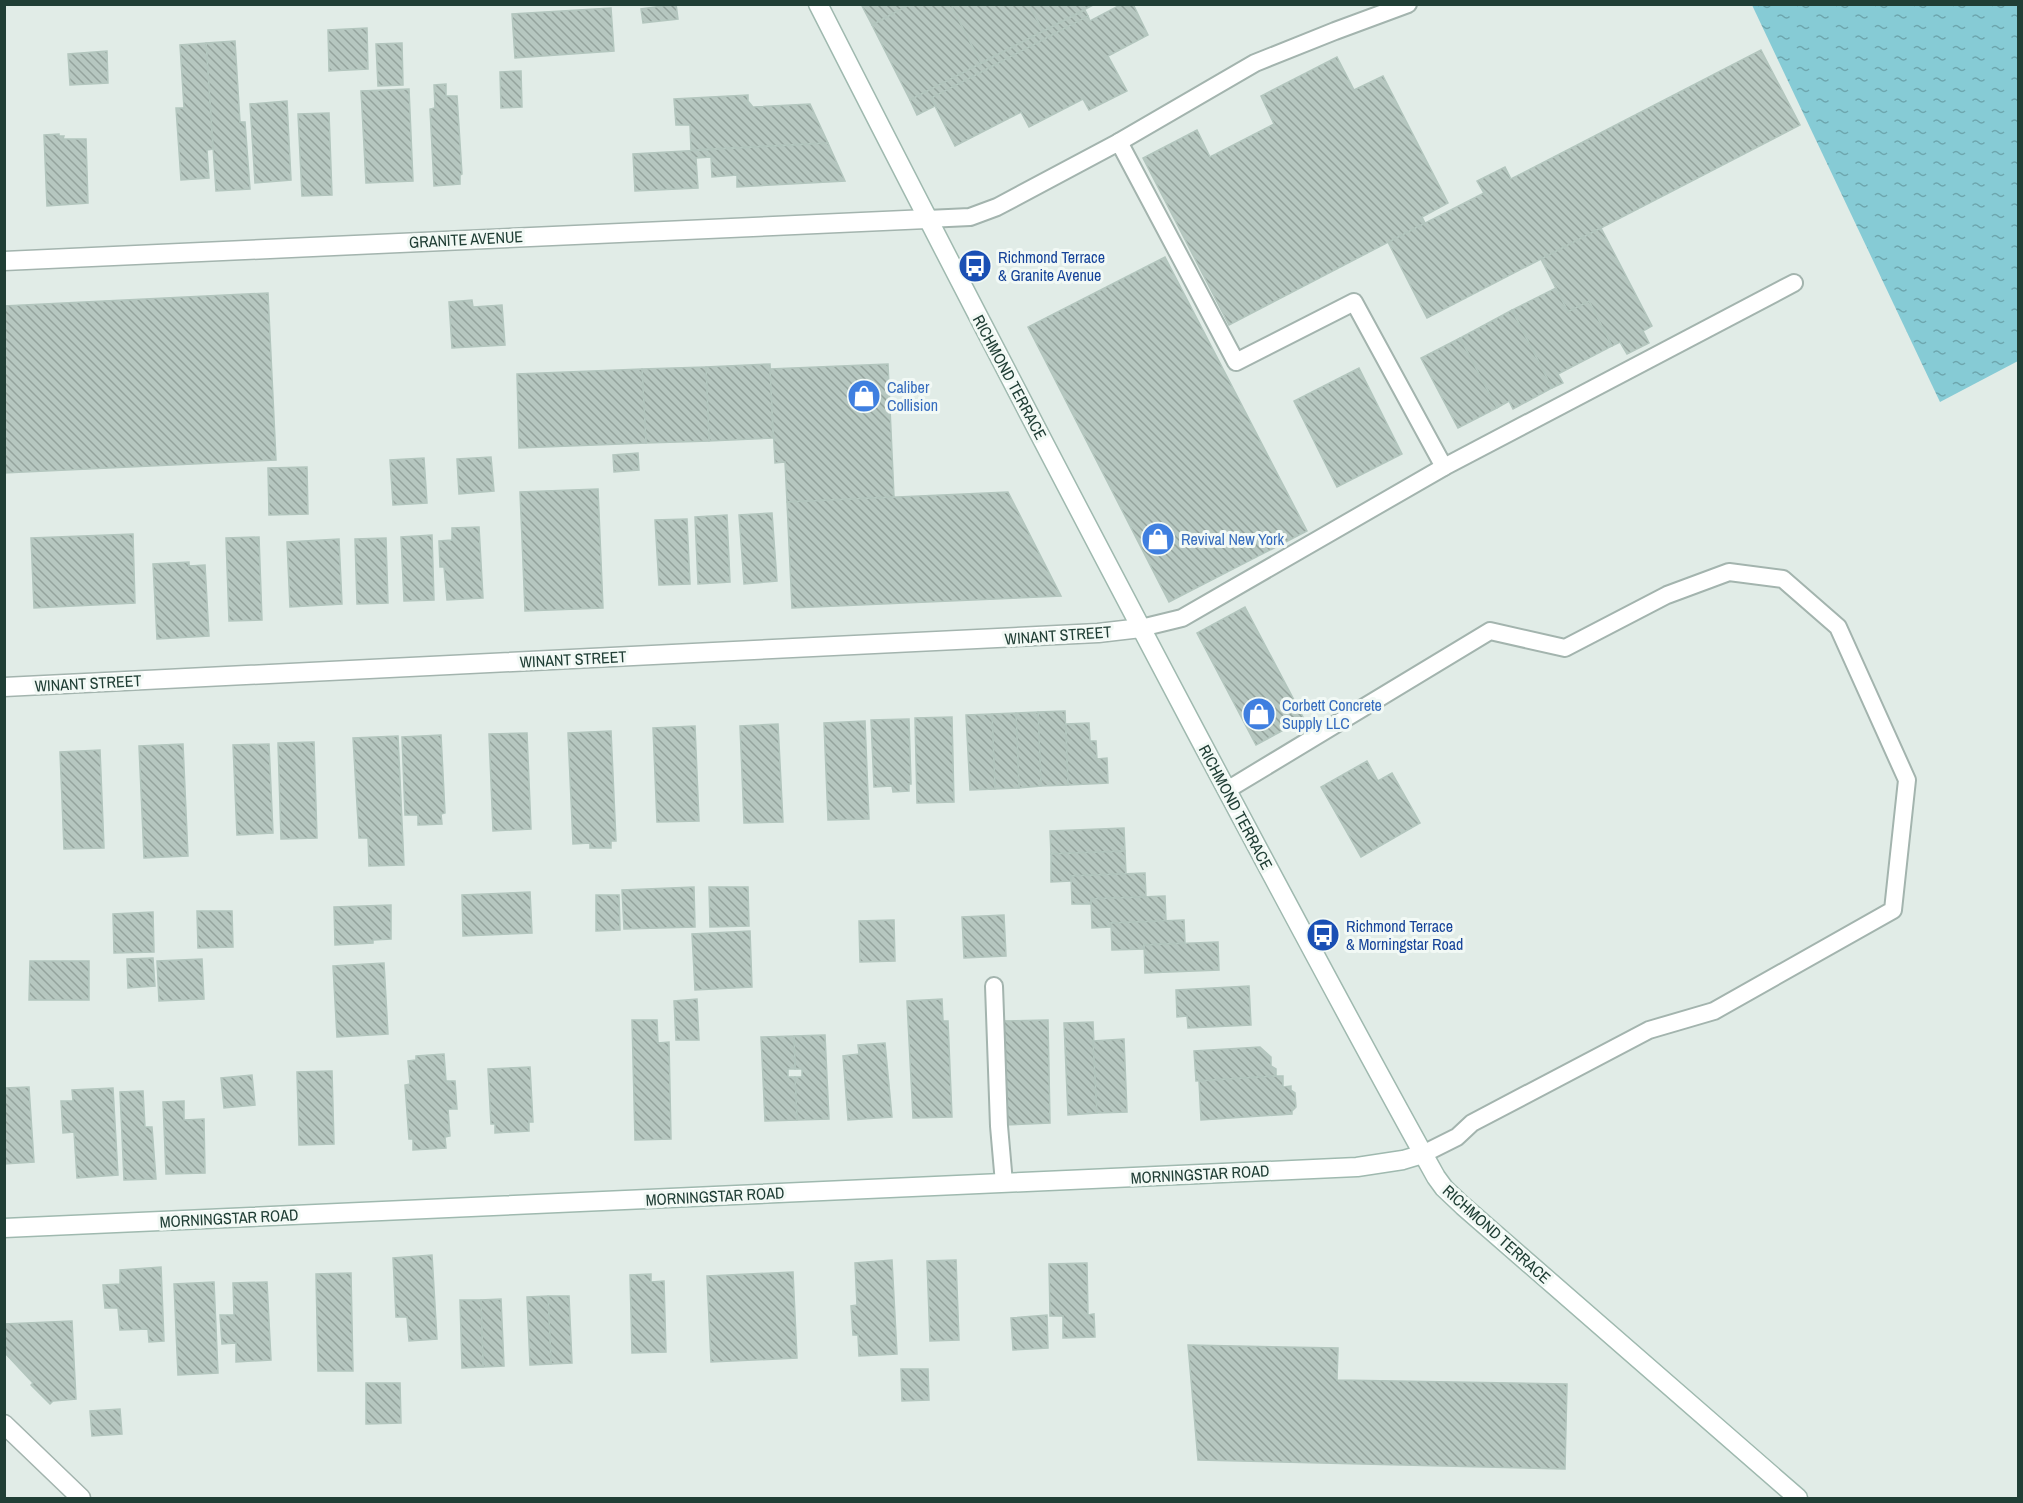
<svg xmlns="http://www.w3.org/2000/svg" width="2023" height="1503" font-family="'Archivo Narrow',sans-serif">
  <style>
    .water { fill: url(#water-ripples) }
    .building { fill: url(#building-back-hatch); stroke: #b3c6be; stroke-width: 1.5 }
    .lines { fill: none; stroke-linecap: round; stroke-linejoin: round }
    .lane-casing { stroke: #a3b4ae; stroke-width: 20 }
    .street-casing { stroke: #a3b4ae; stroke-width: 21 }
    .secondary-casing { stroke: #9fb9af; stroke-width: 21 }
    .lane { stroke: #fff; stroke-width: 16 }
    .street { stroke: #fff; stroke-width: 18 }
    .secondary { stroke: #fff; stroke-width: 18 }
    .labels { text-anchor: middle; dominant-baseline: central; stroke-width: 6; stroke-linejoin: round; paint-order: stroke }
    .street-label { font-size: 16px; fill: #203e35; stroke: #f2f9f5 }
    .transit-label { font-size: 16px; fill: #164399; stroke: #f2f9f5; text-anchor: start }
    .shop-label { font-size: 16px; fill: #366cbe; stroke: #f2f9f5; text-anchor: start }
  </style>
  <defs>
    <pattern id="water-ripples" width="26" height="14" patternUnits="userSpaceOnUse" patternTransform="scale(1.5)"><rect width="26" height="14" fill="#86cbd5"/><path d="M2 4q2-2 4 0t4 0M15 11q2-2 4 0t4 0" fill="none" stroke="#6da6ae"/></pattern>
    <pattern id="building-back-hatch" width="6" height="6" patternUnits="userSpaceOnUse" patternTransform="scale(1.5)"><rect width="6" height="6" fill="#b6c7c0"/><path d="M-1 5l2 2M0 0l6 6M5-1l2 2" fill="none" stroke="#94a39d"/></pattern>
  </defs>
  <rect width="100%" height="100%" fill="#e1ece7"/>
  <path class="water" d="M1752,5H2018V361L1940,402Z"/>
  <g class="building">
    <path d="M676,4L678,19L643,23L641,9Z"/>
    <path d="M861,4H911L872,25Z"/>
    <path d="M911,4H951L981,63L910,100L872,25Z"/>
    <path d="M958,4H1029L1043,31L981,63L952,7Z"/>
    <path d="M1029,4H1095L1043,31Z"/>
    <path d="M1122,4H1133L1148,35L1108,56L1127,91L1089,110L1083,99L1029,127L1021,112L955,146L931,98L1088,16L1090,21Z"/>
    <path d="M611,8L614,51L515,58L512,14Z"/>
    <path d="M1085,10L1088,16L931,98L935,106L917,115L910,100Z"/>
    <path d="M367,28L368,69L329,71L328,30Z"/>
    <path d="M235,41L240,122H245L250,189L216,191L206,43Z"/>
    <path d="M206,43L213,149L207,150L209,178L181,180L176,108H184L180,45Z"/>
    <path d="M402,43L403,85L378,86L376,44Z"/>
    <path d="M1761,50L1800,125L1427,318L1388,242L1484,193L1477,181L1505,167L1511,179Z"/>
    <path d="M107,51L108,83L70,85L68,54Z"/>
    <path d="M1337,57L1354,90L1383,76L1448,203L1422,217L1425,223L1229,325L1143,158L1197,130L1210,157L1274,124L1261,96Z"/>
    <path d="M521,71L522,107L501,108L500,72Z"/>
    <path d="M446,84V96H457L462,174L460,175V184L434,186L430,109L435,108L434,85Z"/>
    <path d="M409,89L413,181L366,183L361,91Z"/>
    <path d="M748,95V101L753,107L810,104L828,143L691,150L690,125H676L674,99Z"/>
    <path d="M287,101L291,180L255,183L250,104Z"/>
    <path d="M329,113L332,195L302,196L298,114Z"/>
    <path d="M59,134V136H64L63,139H86L88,203L47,206L44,135Z"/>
    <path d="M828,143L845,181L737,187V175L712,177L711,157L696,158L698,188L635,191L633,154Z"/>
    <path d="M1601,228L1652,326L1643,331L1649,343L1627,354L1620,342L1612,346L1589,301L1568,312L1541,259Z"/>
    <path d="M1165,257L1307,531L1169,602L1028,327Z"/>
    <path d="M1556,288L1568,312L1589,301L1612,346L1558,374L1563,383L1552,388L1512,310Z"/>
    <path d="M268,293L276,460L4,473V306Z"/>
    <path d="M472,300L473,307L502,305L505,345L452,348L449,302Z"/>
    <path d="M1512,310L1552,388L1513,409L1509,401L1497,408L1460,338Z"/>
    <path d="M1460,338L1497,408L1458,428L1421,358Z"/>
    <path d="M770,364L773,438L709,441L706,367Z"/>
    <path d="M888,364L894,497L787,502L785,462L775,463L770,369Z"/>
    <path d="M706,367L709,441L646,443L642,369Z"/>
    <path d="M1359,368L1402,454L1337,487L1294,401Z"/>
    <path d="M642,369L646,443L519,448L517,374Z"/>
    <path d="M638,453L639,470L614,472L613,455Z"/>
    <path d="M491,457L494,491L459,494L457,459Z"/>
    <path d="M424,458L427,503L393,505L390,460Z"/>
    <path d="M307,467L308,514L269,515L268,468Z"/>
    <path d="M598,489L603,608L525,611L520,492Z"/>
    <path d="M1008,492L1061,596L792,608L787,502Z"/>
    <path d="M772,513L777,581L744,584L739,515Z"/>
    <path d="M727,515L730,582L698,584L695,517Z"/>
    <path d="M687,519L690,584L659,585L655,520Z"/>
    <path d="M479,527L483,598L447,600L444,567H440L439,541L452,540V528Z"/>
    <path d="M133,534L135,603L34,608L31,538Z"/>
    <path d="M432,535L434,600L404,601L401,537Z"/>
    <path d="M259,537L262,620L229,621L226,538Z"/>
    <path d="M386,538L388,603L357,604L355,539Z"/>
    <path d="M339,539L342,604L290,607L287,542Z"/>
    <path d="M189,562V566L205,565L209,636L157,639L153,564Z"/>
    <path d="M1245,607L1304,719L1256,745L1197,633Z"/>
    <path d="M1065,711L1068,785L1041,786L1038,712Z"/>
    <path d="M1038,712L1041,786L1019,788L1016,713Z"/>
    <path d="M1016,713L1019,788L995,789L992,714Z"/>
    <path d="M992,714L995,789L970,790L966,715Z"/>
    <path d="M952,717L954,802L917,803L915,718Z"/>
    <path d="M909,719L911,784H909V791L893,792L892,786L874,787L871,720Z"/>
    <path d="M865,721L869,819L828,820L824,723Z"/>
    <path d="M1089,723L1090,741H1096L1097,759L1107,758L1108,783L1068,785L1066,724Z"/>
    <path d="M778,724L783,822L744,823L740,726Z"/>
    <path d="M695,726L699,821L657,822L653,728Z"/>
    <path d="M611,731L616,841H611V848H590V843L573,844L568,733Z"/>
    <path d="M527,733L531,829L493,831L489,734Z"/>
    <path d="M441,735L445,813L441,814L442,824L418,825V815H405L402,737Z"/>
    <path d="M398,736L404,865L369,866L368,838H359L353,738Z"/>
    <path d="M314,742L317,838L281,839L278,743Z"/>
    <path d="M183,744L188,856L144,858L139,746Z"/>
    <path d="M269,744L273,833L237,835L233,745Z"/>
    <path d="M100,750L104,848L64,849L60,752Z"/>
    <path d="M1367,761L1378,781L1392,773L1420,823L1361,857L1321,787Z"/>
    <path d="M1124,828L1125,851L1051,854L1050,831Z"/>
    <path d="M1125,851L1126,874L1071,876V881L1051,882V854Z"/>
    <path d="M1145,873L1146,897L1091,899V904H1072L1071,876Z"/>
    <path d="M694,887L695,927L624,929L622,890Z"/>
    <path d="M709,887H748L749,926L710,927Z"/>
    <path d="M530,892L532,933L463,936L462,895Z"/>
    <path d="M596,895H619L620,930L596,931Z"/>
    <path d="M1165,896L1166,921L1111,923V927L1092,928L1091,899Z"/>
    <path d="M391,905V939L373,940V943L335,945L334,907Z"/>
    <path d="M197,911H232L233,947L198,948Z"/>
    <path d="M153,912L154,952L114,953L113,914Z"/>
    <path d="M1004,915L1006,956L964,958L962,917Z"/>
    <path d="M894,920L895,961L860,962L859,921Z"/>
    <path d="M1184,920L1185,943L1144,945L1145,949L1112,950L1111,923Z"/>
    <path d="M750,931L752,987L695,990L692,934Z"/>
    <path d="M1218,942L1219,970L1145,973L1144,945Z"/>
    <path d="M153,958L155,986L128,988L127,959Z"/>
    <path d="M202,959L204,999L159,1001L157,961Z"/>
    <path d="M30,961H89V1000H29Z"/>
    <path d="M384,963L388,1034L337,1037L333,966Z"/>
    <path d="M1249,986L1251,1025L1188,1028L1187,1016L1177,1017L1176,990Z"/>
    <path d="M697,999L699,1040H676L674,1001Z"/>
    <path d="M942,999L943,1021H948L952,1117L913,1118L907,1001Z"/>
    <path d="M632,1020H657L658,1043L669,1042L671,1139L635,1140Z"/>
    <path d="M1048,1020L1050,1123L1004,1125L1002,1021Z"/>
    <path d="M1093,1022L1097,1113L1068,1115L1064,1023Z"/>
    <path d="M825,1035L829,1119L797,1120L795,1077H802V1069H795L794,1036Z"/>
    <path d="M794,1036L795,1069H788V1077H795L797,1120L765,1121L761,1037Z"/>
    <path d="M1124,1039L1127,1112L1097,1113L1093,1041Z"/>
    <path d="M885,1043L892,1117L848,1120L843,1056L859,1054L858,1045Z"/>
    <path d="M1260,1047L1271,1057V1066L1276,1069V1076L1196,1081L1194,1051Z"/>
    <path d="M444,1054L446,1081H455L457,1109H448L450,1136L445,1137L446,1148L413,1150V1139H409L405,1085L410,1084L408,1061L416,1060V1056Z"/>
    <path d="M530,1067L533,1122H529V1131L495,1133V1124H491L488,1069Z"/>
    <path d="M332,1071L334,1144L299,1145L297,1072Z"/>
    <path d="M252,1075L255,1105L224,1108L221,1078Z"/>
    <path d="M1276,1076H1283V1087L1291,1086V1090L1295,1093L1296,1107L1292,1111V1114L1201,1120L1199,1081Z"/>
    <path d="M29,1087L34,1162L4,1164V1088Z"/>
    <path d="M113,1088L118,1175L77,1178L74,1132L63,1133L61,1101H73L72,1090Z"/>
    <path d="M143,1091L145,1127H152L156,1179L124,1180L120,1092Z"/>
    <path d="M184,1101V1120L204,1119L205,1173L166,1174L163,1102Z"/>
    <path d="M432,1255L437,1339L409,1341L407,1317H396L393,1258Z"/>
    <path d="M892,1260L897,1354L859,1356L858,1335H853L851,1306L857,1305L855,1263Z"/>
    <path d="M956,1260L959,1340L930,1341L927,1261Z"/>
    <path d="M1087,1263L1088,1315L1094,1314L1095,1337L1063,1338V1316H1050L1049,1264Z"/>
    <path d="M161,1267L164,1341L149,1342L148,1329L120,1330L118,1308H105L103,1285L120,1284V1270Z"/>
    <path d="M793,1272L797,1358L711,1362L707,1276Z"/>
    <path d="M351,1273L353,1371H318L316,1274Z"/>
    <path d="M651,1274V1282L664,1281L666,1352L632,1353L630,1275Z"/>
    <path d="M214,1282L218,1373L178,1375L174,1284Z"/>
    <path d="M267,1282L271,1360L236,1362V1343L222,1344L220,1315H234L233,1283Z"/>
    <path d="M548,1296H569L572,1363L551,1364Z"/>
    <path d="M548,1296L551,1364L530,1365L527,1297Z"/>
    <path d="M501,1299L504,1366L483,1367L481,1300Z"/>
    <path d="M460,1300H481L483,1367L462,1368Z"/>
    <path d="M1047,1315L1048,1348L1013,1350L1011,1318Z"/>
    <path d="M72,1321L76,1399L53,1401L50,1404L31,1385L33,1383L4,1352V1324Z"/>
    <path d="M1188,1345L1338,1348L1337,1380L1567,1384L1565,1469L1198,1460Z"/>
    <path d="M901,1369H928L929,1400L902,1401Z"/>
    <path d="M366,1383H400L401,1423L366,1424Z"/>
    <path d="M120,1409L122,1434L92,1436L90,1411Z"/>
  </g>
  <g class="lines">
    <g class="lane-casing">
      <g id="lane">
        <path d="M1119,142L1255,63L1335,31L1408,4"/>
        <path d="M927,219L970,217L997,207L1119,142L1236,362L1354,302L1444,467L1182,618L1141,628"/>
        <path d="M1444,467L1794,283"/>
        <path d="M1227,790L1490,631L1565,648L1667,595L1729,572L1783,579L1838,627L1907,780L1893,910L1714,1011L1649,1030L1472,1123L1457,1137L1423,1154"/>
        <path d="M994,986L999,1126L1004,1183"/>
      </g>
    </g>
    <g class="street-casing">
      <g id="street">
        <path d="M4,261L927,219"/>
        <path d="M4,687L1098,633L1141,628"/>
        <path d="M4,1424L81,1498"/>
      </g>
    </g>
    <g class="secondary-casing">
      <g id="secondary">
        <path d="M818,4C942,248 1068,490 1196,732C1275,881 1354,1030 1436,1177L1444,1188L1463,1206L1798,1498"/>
        <path d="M4,1228L1357,1167L1403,1160L1423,1154"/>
      </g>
    </g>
    <use href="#lane" class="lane"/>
    <use href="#street" class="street"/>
    <use href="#secondary" class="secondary"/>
  </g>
  <defs>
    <g id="bus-disc" transform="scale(1.725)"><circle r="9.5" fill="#1a4fb4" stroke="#f2f9f5"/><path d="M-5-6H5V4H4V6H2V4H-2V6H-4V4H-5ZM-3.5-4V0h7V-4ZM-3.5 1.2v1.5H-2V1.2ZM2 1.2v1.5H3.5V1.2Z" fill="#fff"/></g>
    <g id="shop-disc" transform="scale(1.725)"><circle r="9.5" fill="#3f7fe0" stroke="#f2f9f5"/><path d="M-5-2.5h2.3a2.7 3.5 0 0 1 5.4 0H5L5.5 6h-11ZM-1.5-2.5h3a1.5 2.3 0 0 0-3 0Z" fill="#fff"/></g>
  </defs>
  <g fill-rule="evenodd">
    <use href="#bus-disc" x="975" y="266"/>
    <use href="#shop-disc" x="864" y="396"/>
    <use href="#shop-disc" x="1158" y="539"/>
    <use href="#shop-disc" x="1259" y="714"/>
    <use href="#bus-disc" x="1323" y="935"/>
  </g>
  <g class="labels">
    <g class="street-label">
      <text transform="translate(466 239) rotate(-3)">GRANITE AVENUE</text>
      <text transform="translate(1010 377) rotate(62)">RICHMOND TERRACE</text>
      <text transform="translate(1058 635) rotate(-4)">WINANT STREET</text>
      <text transform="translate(573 659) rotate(-3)">WINANT STREET</text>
      <text transform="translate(88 683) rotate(-3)">WINANT STREET</text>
      <text transform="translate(1236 807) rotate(62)">RICHMOND TERRACE</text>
      <text transform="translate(1200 1174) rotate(-3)">MORNINGSTAR ROAD</text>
      <text transform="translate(715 1196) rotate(-3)">MORNINGSTAR ROAD</text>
      <text transform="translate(229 1218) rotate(-3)">MORNINGSTAR ROAD</text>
      <text transform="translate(1497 1234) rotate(42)">RICHMOND TERRACE</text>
    </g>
    <g class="transit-label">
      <text x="998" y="257">Richmond Terrace<tspan x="998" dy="18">&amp; Granite Avenue</tspan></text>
      <text x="1346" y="926">Richmond Terrace<tspan x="1346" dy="18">&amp; Morningstar Road</tspan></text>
    </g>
    <g class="shop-label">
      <text x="887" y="387">Caliber<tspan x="887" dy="18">Collision</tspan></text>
      <text x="1181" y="539">Revival New York</text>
      <text x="1282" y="705">Corbett Concrete<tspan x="1282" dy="18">Supply LLC</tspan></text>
    </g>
  </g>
  <rect width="2023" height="1503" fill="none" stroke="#203e35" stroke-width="12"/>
</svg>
